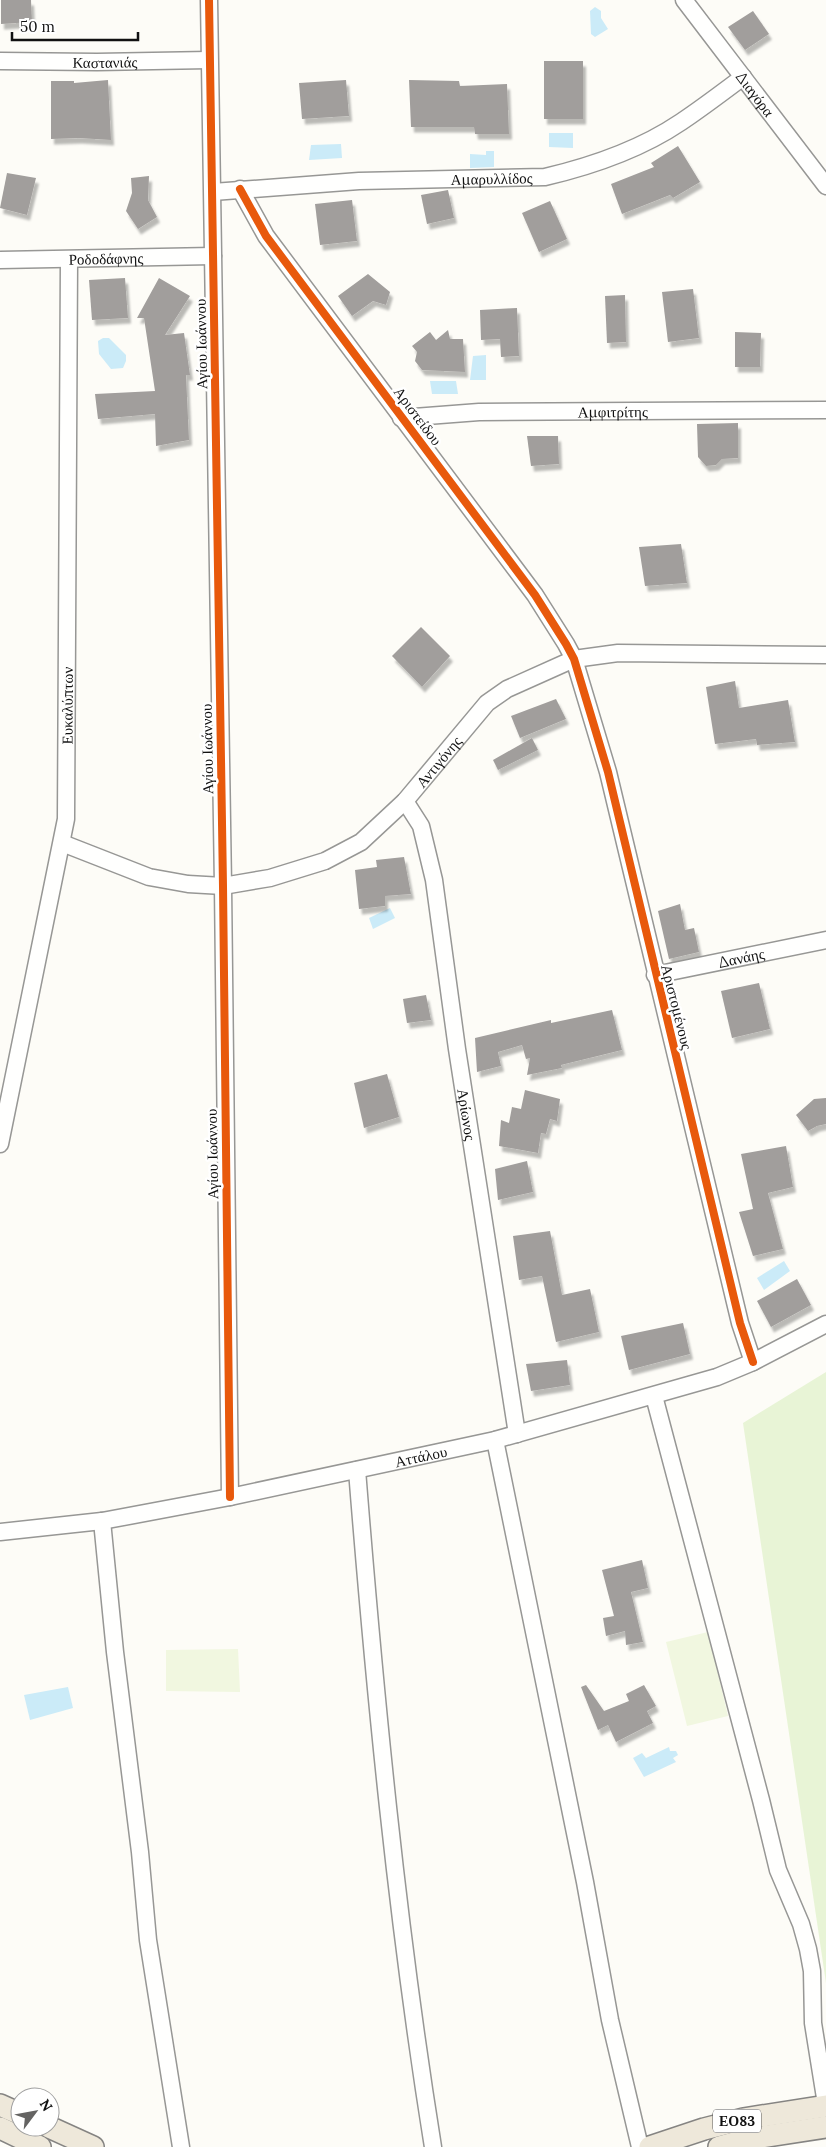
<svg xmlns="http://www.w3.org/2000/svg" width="826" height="2147" font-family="Lora,serif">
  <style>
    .green { fill: #e8f4d6 }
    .pitch { fill: #f1f7e0 }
    .water { fill: #cbebf8 }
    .building { fill: #a19e9c; filter: url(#shadow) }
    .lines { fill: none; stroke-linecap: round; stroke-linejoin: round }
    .minor-casing { stroke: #979795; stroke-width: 19 }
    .major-casing { stroke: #858482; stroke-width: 24 }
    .minor { stroke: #fffffe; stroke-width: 16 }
    .major { stroke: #eee8da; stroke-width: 21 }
    .cycleway-casing { stroke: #fff; stroke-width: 11 }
    .cycleway { stroke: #e8590c; stroke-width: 8 }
    .labels { text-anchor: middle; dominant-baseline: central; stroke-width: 5; stroke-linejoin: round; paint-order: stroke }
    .shield { fill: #fff; stroke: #585858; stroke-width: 1 }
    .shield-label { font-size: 14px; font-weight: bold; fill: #111 }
    .street-label { font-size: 15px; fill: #111; stroke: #fff }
  </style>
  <defs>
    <filter id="shadow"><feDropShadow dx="3" dy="5.5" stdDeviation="1" flood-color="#0004"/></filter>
  </defs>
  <rect width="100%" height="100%" fill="#fdfcf7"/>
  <path class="green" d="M826,1372V1983L743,1423Z"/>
  <g class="pitch">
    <path d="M708,1632L728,1716L687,1726L666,1642Z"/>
    <path d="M238,1649L240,1692L166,1691V1650Z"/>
  </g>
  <g class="water">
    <path d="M595,7L601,11V18L608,29L595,37L591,34L590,11Z"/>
    <path d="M549,133H573V148L549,147Z"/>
    <path d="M341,144L342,158L309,160L311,145Z"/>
    <path d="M486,151H494V167L470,168V154L486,155Z"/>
    <path d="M103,338H109L126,355V361L123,368L111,369L99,354L98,341Z"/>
    <path d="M486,355V380H470L473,356Z"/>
    <path d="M430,381H456L458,394H432Z"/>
    <path d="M390,908L395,918L373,929L369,918Z"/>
    <path d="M784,1261L790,1271L764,1290L757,1278Z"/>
    <path d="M68,1687L73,1708L30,1720L24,1695Z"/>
    <path d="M669,1747L670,1751H676L678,1755L673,1758L676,1762L644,1777L633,1758L642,1753L646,1758Z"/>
  </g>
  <g class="building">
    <path d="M1,0H31L32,22L1,24Z"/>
    <path d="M753,11L769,34L745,50L728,27Z"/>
    <rect x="544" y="61" width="39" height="58"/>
    <path d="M108,80L111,140L79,138L51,139V81H74V83Z"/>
    <path d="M346,80L349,116L302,119L299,83Z"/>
    <path d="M409,80L459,81L460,86L507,84L509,134H475L474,127H411Z"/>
    <path d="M678,146L700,182L673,198L670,195L622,214L611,184L654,167L651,163Z"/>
    <path d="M7,173L36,178L27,215L0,208Z"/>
    <path d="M149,176L148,200L157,217L138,229L126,211L132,193L131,178Z"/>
    <path d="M448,190L454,218L427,224L421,195Z"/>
    <path d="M352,200L357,241L320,245L315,204Z"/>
    <path d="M550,201L567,239L539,252L522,213Z"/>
    <path d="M368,274L390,292L386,305L373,301L352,316L338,296Z"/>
    <path d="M125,278L128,318L92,320L89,280Z"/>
    <path d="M159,278L190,296L165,335L184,333L190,375H186L189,440L156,446L155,414L98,419L95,394L155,391L144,318H137Z"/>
    <path d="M693,289L699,338L668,342L662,292Z"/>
    <path d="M625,295L626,342L607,343L605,296Z"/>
    <path d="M517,308L519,356L501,357L500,339L481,340L480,310Z"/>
    <path d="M448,330L450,339H463L465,372L422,370L415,361L417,352L412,346L430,332L436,340Z"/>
    <path d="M735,332L761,333L760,367H735Z"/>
    <path d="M738,423V458L722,459L716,465L706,466L698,457L697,424Z"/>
    <path d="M527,436H558L559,464L531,466Z"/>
    <path d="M681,544L687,583L645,586L639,547Z"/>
    <path d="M421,627L450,656L422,687L392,656Z"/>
    <path d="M735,681L739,708L788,700L795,742L757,745L756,739L715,744L706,687Z"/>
    <path d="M556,699L566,719L520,738L511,716Z"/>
    <path d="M532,738L538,750L498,770L493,760Z"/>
    <path d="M404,857L411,894L385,896V906L359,909L355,870L377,867L376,860Z"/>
    <path d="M680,904L685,930L694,928L699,952L669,959L658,911Z"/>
    <path d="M759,983L770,1029L732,1038L721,991Z"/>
    <path d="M426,995L431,1020L407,1023L403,999Z"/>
    <path d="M612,1010L622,1050L561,1065L562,1068L527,1075L530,1058L526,1059L522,1045L498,1052L501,1066L477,1072L475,1038L551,1020V1023Z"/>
    <path d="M387,1074L399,1117L364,1128L354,1083Z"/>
    <path d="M525,1090L560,1099L557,1121L550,1119L546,1134L541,1133L538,1153L499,1146L501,1120L509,1123L512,1107L521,1109Z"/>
    <path d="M826,1098V1124L817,1126L808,1131L796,1115L814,1099Z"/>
    <path d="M786,1146L793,1187L768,1193L783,1249L753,1256L739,1212L753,1209L741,1154Z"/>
    <path d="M527,1161L533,1192L498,1200L495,1169Z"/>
    <path d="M550,1231L562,1295L590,1289L599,1332L556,1342L542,1276L519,1280L513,1236Z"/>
    <path d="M797,1279L811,1305L771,1327L757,1301Z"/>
    <path d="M683,1323L690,1354L629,1370L621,1336Z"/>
    <path d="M567,1360L570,1385L531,1391L526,1364Z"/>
    <path d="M642,1560L648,1588L631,1592L643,1642L626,1645L625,1631L606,1636L603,1618L614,1616L602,1570Z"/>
    <path d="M586,1685L604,1711L629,1701L626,1694L644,1685L656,1706L647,1711L653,1723L616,1742L608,1725L598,1730L581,1687Z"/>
  </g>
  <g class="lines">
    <g class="minor-casing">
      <g id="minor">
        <path d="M209,0L223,886L230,1497"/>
        <path id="s1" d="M684,0L826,186"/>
        <path id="s2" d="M0,61L97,62L209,60"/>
        <path d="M240,189L266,236L535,595L566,644L574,659L608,772L740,1323L753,1362"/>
        <path id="s3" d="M213,192L359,181L545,177C592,166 641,149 681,122C702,108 723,92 743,77"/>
        <path id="s4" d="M0,260L213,256"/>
        <path id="s5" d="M401,418L479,412L826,410"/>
        <path id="s6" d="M405,801L421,826L434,880L457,1049L517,1434"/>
        <path id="s7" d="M62,843L149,877L188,884L223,886L270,878L325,861L361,842L405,801L487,703L507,689L574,659L618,653L826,655"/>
        <path id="s8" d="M655,975L826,940"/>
        <path id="s9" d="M0,1144L66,819L69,260"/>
        <path d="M654,1396L761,1800L778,1870L801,1924L808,1949L812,1971L813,2023L826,2104"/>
        <path d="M495,1440L585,1882L610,2020L640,2147"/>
        <path d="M357,1470C375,1696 397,1923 433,2147"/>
        <path d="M102,1521L115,1652L140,1852L148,1940L181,2147"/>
        <path id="s10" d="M0,1532L102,1521L230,1497L495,1440L717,1377L753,1362L826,1324"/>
      </g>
    </g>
    <g class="major-casing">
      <g id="major">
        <path d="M0,2105L20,2114"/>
        <path d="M49,2127L93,2147"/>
        <path d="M0,2128L40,2147"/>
        <path d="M650,2147L704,2129L743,2119L826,2106"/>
        <path d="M719,2147L748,2139L826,2127"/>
      </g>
    </g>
    <use href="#minor" class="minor"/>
    <use href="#major" class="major"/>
    <g class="cycleway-casing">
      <g id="cycleway">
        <path d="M209,0L223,886L230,1497"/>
        <path d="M240,189L266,236L535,595L566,644L574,659L608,772L740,1323L753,1362"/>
      </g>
    </g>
    <use href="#cycleway" class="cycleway"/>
  </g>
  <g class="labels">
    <rect class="shield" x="713" y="2109.5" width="48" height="23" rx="4"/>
    <g class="shield-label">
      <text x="737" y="2121">ΕΟ83</text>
    </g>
    <g class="street-label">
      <text stroke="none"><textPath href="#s2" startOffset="105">Καστανιάς</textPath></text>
      <text stroke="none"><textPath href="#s1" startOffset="118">Διαγόρα</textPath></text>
      <text stroke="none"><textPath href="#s3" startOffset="279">Αμαρυλλίδος</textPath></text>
      <text stroke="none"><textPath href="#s4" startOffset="106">Ροδοδάφνης</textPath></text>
      <text transform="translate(201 344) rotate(-91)">Αγίου Ιωάννου</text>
      <text stroke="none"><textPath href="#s5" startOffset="212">Αμφιτρίτης</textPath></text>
      <text transform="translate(418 416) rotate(53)">Αριστείδου</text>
      <text stroke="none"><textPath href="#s9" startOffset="445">Ευκαλύπτων</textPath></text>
      <text transform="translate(207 749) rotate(-91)">Αγίου Ιωάννου</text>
      <text stroke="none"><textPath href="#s7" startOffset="426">Αντιγόνης</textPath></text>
      <text stroke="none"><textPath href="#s8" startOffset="88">Δανάης</textPath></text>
      <text transform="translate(677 1007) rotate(76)">Αριστομένους</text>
      <text stroke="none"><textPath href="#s6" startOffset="322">Αρίωνος</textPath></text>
      <text transform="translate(212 1154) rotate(-91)">Αγίου Ιωάννου</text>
      <text stroke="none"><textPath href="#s10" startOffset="428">Αττάλου</textPath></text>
    </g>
  </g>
  <g transform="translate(35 2112) rotate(58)"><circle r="24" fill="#ffffff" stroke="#a0a0a0"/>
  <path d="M0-4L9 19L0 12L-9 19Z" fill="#646362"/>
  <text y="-8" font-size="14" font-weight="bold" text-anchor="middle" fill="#111111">N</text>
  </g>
  <path d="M12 32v8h126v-8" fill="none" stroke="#111111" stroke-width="2.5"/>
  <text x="20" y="32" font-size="15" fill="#111111" stroke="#ffffff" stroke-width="4" paint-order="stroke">50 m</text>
</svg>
